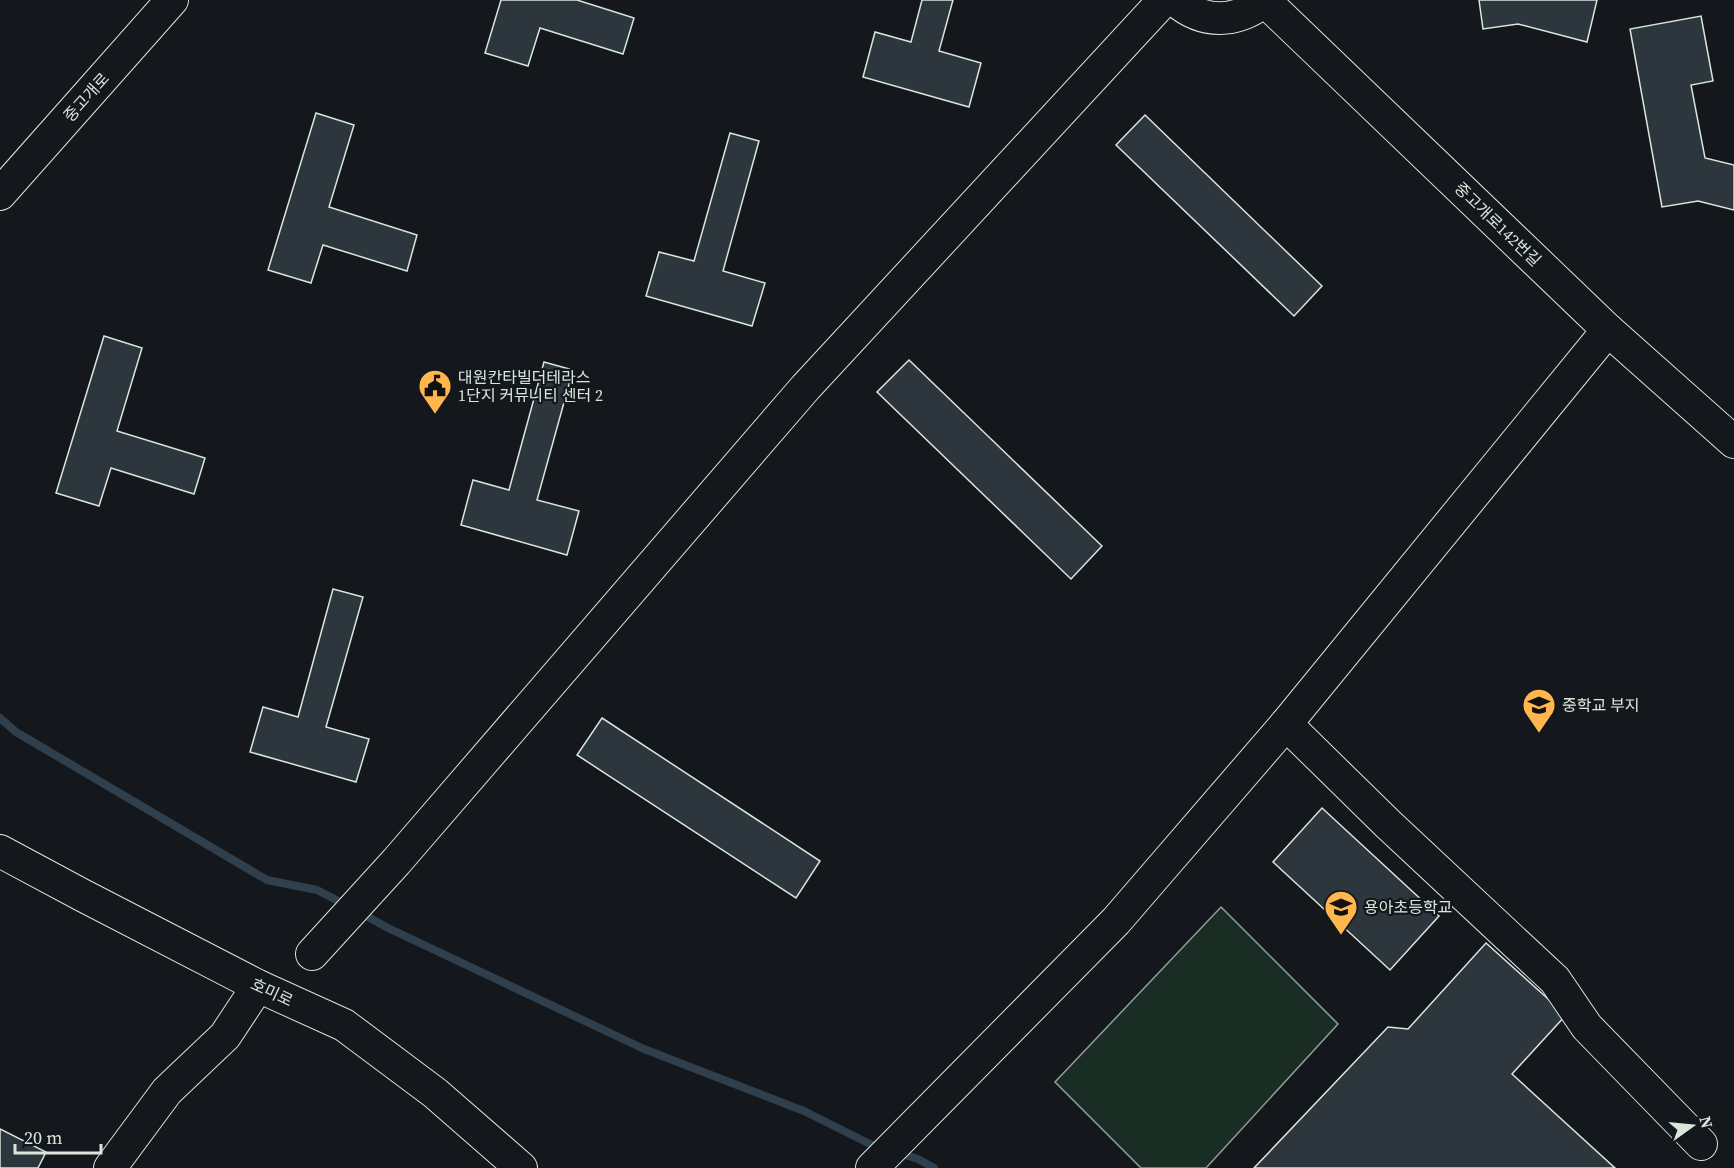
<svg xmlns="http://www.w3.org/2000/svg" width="1734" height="1168" font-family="'Source Serif 4','Noto Sans KR',serif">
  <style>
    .green { fill: #1a2d24; stroke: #939e99; stroke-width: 1.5 }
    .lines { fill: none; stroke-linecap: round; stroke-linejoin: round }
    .stream { stroke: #2f3f4d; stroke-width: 8 }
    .building { fill: #2c363c; stroke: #d8e6dc; stroke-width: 1.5 }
    .minor-casing { stroke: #d8e6dc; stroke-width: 34 }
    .minor { stroke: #14181c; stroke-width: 32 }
    .labels { text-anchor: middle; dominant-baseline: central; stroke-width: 4.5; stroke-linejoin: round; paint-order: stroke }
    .street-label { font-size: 16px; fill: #d8e6dc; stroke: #14181c }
    .poi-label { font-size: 16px; fill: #d8e6dc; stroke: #14181c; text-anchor: start }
  </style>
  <rect width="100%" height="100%" fill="#14181c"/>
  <path class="green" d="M1221,907L1338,1024L1206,1168H1141L1055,1082Z"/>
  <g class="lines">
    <g class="stream">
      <path d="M0,718L16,732L267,880L317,890L348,906"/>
      <path d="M359,912L388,928L644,1049L804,1111L870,1144L883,1148"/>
      <path d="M896,1152L918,1159L934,1168"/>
    </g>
  </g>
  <g class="building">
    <path d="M501,0H577L634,18L623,54L540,28L528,66L485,53Z"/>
    <path d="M922,0H953L939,51L981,63L969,107L863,77L875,32L911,42Z"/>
    <path d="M1479,0H1597L1587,42L1518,24L1483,29Z"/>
    <path d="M1701,16L1713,81L1691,85L1705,158L1734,165V210L1698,201L1662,207L1630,29Z"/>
    <path d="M316,113L354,125L329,207L417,235L407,271L323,245L311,283L268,270Z"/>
    <path d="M1145,115L1322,286L1294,316L1116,145Z"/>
    <path d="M730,133L759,141L723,271L765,283L752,326L646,296L659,252L694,261Z"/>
    <path d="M104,336L142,348L117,431L205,458L194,494L111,468L99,506L56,493Z"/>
    <path d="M909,360L1102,546L1071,579L877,392Z"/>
    <path d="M544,362L573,370L537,500L579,511L567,555L461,525L473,480L509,490Z"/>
    <path d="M333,589L363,597L326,727L369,739L356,782L250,752L263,707L298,717Z"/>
    <path d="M602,718L820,861L796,898L577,755Z"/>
    <path d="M1322,808L1439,916L1390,970L1273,862Z"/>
    <path d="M1486,943L1566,1015L1512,1074L1615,1168H1254L1388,1027L1408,1029Z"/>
    <path d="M0,1129L46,1152L38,1168H0Z"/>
  </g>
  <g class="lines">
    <g class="minor-casing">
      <g id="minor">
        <path d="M1175,0C1204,25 1237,23 1266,0"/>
        <path d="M1265,1L1608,330L1734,442"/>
        <path d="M0,194L172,0"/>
        <path d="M1286,724L1388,824L1555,980L1587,1027L1701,1144"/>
        <path d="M0,851L82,895L258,986L344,1025L435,1093L521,1168"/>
        <path d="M312,954L396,862L805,388L1164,0"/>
        <path d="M110,1168L167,1091L225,1036L258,986"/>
        <path d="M872,1168L1116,921L1286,724L1608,330"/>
      </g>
    </g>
    <use href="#minor" class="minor"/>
  </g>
  <defs>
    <g id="civic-pin" transform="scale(1.725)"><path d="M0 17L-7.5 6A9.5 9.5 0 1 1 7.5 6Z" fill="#ffb74d" stroke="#14181c"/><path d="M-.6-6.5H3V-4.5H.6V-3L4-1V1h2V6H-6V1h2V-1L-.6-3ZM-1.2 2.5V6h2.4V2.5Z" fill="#111"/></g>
    <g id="school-pin" transform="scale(1.725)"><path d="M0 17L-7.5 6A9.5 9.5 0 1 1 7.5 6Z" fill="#ffb74d" stroke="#14181c"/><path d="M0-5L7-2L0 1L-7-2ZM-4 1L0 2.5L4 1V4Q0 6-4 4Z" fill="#111"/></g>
  </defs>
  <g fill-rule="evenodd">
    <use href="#civic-pin" x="435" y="386"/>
    <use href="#school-pin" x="1539" y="705"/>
    <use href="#school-pin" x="1341" y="907"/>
  </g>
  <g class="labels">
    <g class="street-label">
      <text transform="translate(86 97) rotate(-48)">중고개로</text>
      <text transform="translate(1498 224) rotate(44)">중고개로142번길</text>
      <text transform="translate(272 992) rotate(25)">호미로</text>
    </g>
    <g class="poi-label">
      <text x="458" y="377">대원칸타빌더테라스<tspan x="458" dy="18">1단지 커뮤니티 센터 2</tspan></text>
      <text x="1562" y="705">중학교 부지</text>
      <text x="1364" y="907">용아초등학교</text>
    </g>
  </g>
  <g transform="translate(1692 1126) rotate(75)" stroke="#14181c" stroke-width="4.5" paint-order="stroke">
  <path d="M0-4.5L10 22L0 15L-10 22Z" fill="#d8e6dc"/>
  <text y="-9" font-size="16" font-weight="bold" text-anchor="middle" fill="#d8e6dc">N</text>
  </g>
  <path d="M15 1144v9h86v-9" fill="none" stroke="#d8e6dc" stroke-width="3"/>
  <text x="24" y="1144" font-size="18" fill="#d8e6dc" stroke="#14181c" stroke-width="4.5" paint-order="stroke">20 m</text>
</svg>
